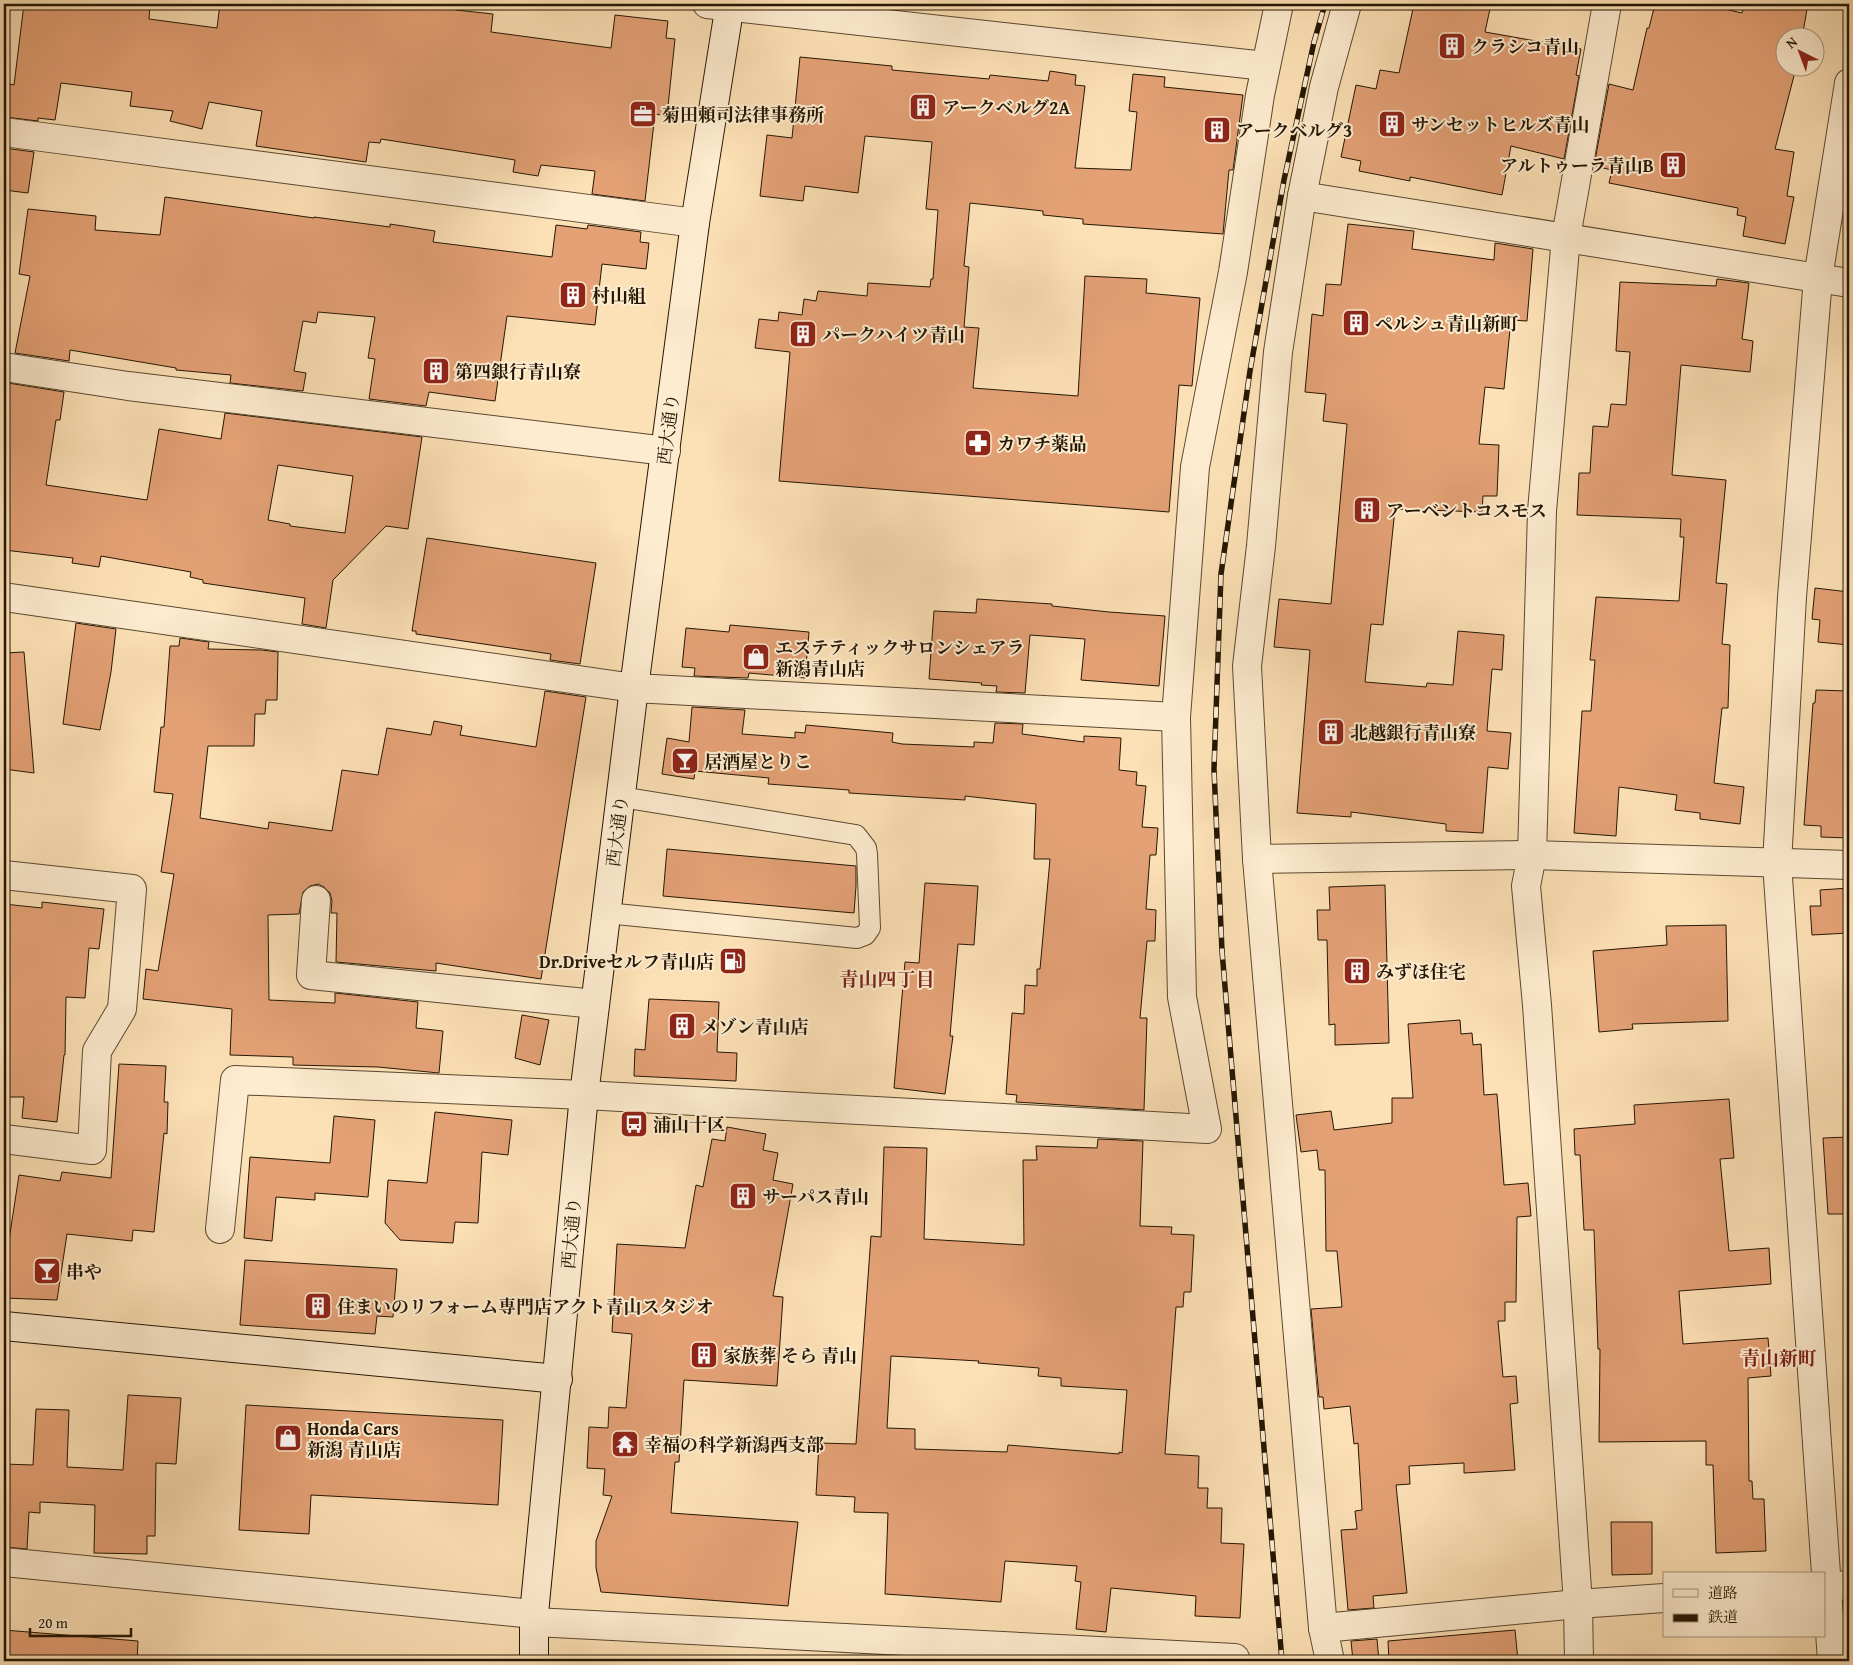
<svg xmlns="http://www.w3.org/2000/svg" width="1853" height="1665" font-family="'Gentium Book Plus','Noto Serif JP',serif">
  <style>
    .building { fill: #e4a176; stroke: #241603; fill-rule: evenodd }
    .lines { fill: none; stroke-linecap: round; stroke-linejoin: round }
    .lane-casing { stroke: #5a4930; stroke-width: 22 }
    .street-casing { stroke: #5a4930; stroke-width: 30 }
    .secondary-casing { stroke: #241603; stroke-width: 30 }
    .lane { stroke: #feecd0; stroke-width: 20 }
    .street { stroke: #feecd0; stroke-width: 28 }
    .secondary { stroke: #feecd0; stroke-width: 28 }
    .rail-casing { stroke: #241603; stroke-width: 5.5 }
    .rail { stroke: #feecd0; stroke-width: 4; stroke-dasharray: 11; stroke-linecap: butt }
    .labels { text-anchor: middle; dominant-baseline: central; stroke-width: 4; stroke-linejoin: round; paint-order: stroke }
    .poi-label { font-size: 18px; font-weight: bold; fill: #241603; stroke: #feecd0; text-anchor: start }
    .street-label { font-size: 18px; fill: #241603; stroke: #feecd0 }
    .neighbourhood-label { font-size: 19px; font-weight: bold; fill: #7a1f14; stroke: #feecd0 }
  </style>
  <rect width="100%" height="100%" fill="#fde1b6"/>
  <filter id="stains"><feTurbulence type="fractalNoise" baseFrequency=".004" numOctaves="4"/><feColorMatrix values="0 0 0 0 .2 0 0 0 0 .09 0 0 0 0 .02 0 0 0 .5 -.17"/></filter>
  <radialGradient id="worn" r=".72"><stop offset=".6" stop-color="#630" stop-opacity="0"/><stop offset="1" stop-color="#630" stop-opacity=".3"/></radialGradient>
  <g class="building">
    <path d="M24,4H150L149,19L217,28L220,4H457L456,10L493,14L491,32L611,48L615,15L668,21L666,38L675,39L667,116L655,114L645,201L592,194L595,171L541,165L538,176L513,172L515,160L381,139L380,143L369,142L366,162L256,146L262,111L209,102L202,129L170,121L173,111L130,106L132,92L61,83L55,120L38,118V121L5,117L10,84L14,85Z"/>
    <path d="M1414,4H1491L1485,32L1581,49L1576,75L1579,76L1564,159L1511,146L1502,195L1410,177V181L1359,171L1361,161L1341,157L1356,85L1376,89L1380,70L1399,73Z"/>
    <path d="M1655,4H1703L1742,13L1744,4H1808L1802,38H1786V68H1796L1775,149L1794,152L1787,196L1794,197L1785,244L1743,236L1746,217L1737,215L1738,208L1609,183L1612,170L1594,166L1609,84L1633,90L1647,28H1649Z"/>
    <path d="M800,57L892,66V70L989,79L990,75L1048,81L1050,71L1076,75L1075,85L1085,86L1075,168L1131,170L1137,112L1129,111L1133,74L1165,77L1164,87L1243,95L1233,170H1229L1223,234L1083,224V219L1043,215V211L970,203L964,266L969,267L964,327L979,328L973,388L1078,396L1085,276L1147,279L1146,293L1200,298L1192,386L1179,385L1169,512L779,481L790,352L755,348L759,319L778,321L779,312L802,315L804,299L816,301L818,291L867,296L868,283L930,287L931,279H933L938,210L926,209L932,142L865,136L858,193L805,186L803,201L760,196L767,135L792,138Z"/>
    <path d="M4,148L34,152L28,193L4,190Z"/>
    <path d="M165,197L314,218V217L390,227V224L435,231L433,242L552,257L556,225L587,229L588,225L641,232L640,242L649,243L646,269L602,264L595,325L507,316L495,401L429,392L426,406L369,399L375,359L368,358L375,317L318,312L316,323L303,321L294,371L306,373L303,391L230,383L231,375L176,370V368L70,350L69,361L15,353L30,276L19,274L28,209L96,216L95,230L160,235Z"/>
    <path d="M1348,224L1414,231L1412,249L1494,260L1495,243L1533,249L1527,321L1511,320L1504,389L1485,387L1479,444L1499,445L1497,496H1483L1482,512L1395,509L1383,625L1371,624L1365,682L1426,687L1427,683L1453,685L1458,631L1504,635L1502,670L1492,669L1487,731L1511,733L1508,769L1488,767L1483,833L1446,831V824L1351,812V817L1297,813L1310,650L1274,647L1279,599L1331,604L1347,424L1323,421L1326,394L1305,392L1312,314L1323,316L1326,284L1341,285Z"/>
    <path d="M1717,279L1749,283L1742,339L1753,341L1750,372L1681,365L1672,475L1726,480L1716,583L1727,584L1722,644L1730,645L1728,708H1722L1714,783L1744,787L1740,824L1700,819V813L1675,810L1677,795L1619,787L1616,836L1574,833L1582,711H1591L1595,660H1590L1596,597L1679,601L1684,537H1680L1681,519L1577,515L1579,473H1590L1593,426L1608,427L1611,404L1626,405L1630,352L1616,351L1620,282L1716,286Z"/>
    <path d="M8,383L64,392L60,420H56L46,485L147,500L159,429L221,439L225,413L422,437L408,529L386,526L333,580L326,628L302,624L305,598L203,583V580L190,577L191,572L101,556L99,567L72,563L73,558L4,550V391H7ZM278,465L353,476L345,533L290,526V524L268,520Z"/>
    <path d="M427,538L596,563L580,664L550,660L551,654L416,634V631H412Z"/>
    <path d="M1815,588L1849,592V645L1818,642L1820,620L1812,619Z"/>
    <path d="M977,599L1052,604V606L1109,612L1165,616L1159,686L1081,680L1085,639L1030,635L1025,693L996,692L997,686L981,685L982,683L929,679L934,611L976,613Z"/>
    <path d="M76,623L116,629L111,672L100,730L63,724Z"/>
    <path d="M730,625L809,632L805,678L749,673L748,678L694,676L695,668L682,667L686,628L729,632Z"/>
    <path d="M180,638L209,642L208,649L262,650L278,652L277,700H266L265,714H255L254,746H208L200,818L268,829L269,822L332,831L342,770L378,775L387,728L431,735L434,721L462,726L460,735L536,747L545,691L586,697L541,979L436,963V971L336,962L337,913H331L332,901L330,893L324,887L318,884L310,886L303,892L299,914L268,915L269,1000L335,1003V993L418,1002L416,1028L443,1031L439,1073L378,1067L293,1065V1057L230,1055L232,1009L143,999L146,969L158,971L174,874L161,872L173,794L154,792L161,727H164L170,646H179Z"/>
    <path d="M24,652L34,773L4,769V653Z"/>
    <path d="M1816,690L1849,691V838L1821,837V826L1804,825L1813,703H1815Z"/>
    <path d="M692,707L745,710L742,734L795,738V732L805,733L806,725L893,733L892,742L902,744L974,747V742L993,743L995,723L1023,724L1022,734L1084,742V736L1121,738L1119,770L1137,772L1136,785L1146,786L1142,827L1158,828L1156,855H1150L1146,909L1156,910L1155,941H1147L1140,1018H1147L1144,1110L1016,1102L1017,1095L1006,1094L1012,1013L1024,1014L1025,985L1037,986V969H1040L1050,859H1034L1036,804L965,796V800L849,793V790L768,784L769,778L695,771L694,779L662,774L667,738L689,742Z"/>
    <path d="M667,849L856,866V886L854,913L663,896Z"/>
    <path d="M925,883L978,886L974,945L958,944L950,1036H953L945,1094L894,1088L905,962L919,963Z"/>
    <path d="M1385,885L1389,1043L1335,1045V1024L1329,1025L1327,940H1318L1317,910H1330L1329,887Z"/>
    <path d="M1849,888V933L1812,935L1810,906H1821L1820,890Z"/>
    <path d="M42,902L104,909L99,949L89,948L85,998L66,997L65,1055H64L57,1122L22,1118L24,1097H4V904L42,908Z"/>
    <path d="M1726,925L1728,1021L1632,1024L1633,1029L1599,1032L1593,951L1667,945L1666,926Z"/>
    <path d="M649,999L719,1002L717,1052L737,1053L736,1081L634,1076L635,1049L645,1050Z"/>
    <path d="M522,1015L549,1020L540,1065L515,1058Z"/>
    <path d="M1460,1020L1461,1034L1472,1033L1473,1045L1481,1044L1484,1095L1497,1094L1504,1185L1528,1183L1531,1216L1517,1217L1516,1302H1505V1321H1498L1503,1377L1516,1376L1518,1403L1510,1404L1515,1470L1464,1473V1463L1409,1466L1410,1484L1396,1485L1407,1593L1373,1596L1374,1608L1348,1610L1341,1530L1357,1529L1355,1511L1362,1510L1358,1443L1354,1444L1350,1406L1324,1409L1323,1397H1319L1311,1309L1342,1307L1337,1251H1326L1325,1170H1319L1317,1150L1301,1152L1296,1115L1331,1111L1334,1130L1392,1123V1098H1413L1408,1024Z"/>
    <path d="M119,1064L166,1066L164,1102H168L167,1134L164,1133L154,1232L133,1230L132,1241L67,1234L57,1300L4,1298V1240H9L19,1175L60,1181L62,1172L111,1178Z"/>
    <path d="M1729,1099L1734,1158L1720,1159L1729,1251L1769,1248L1771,1284L1679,1291L1683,1344L1768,1338L1771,1376L1748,1378L1749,1481H1752L1753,1499H1764L1766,1551L1716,1553L1713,1465H1706V1441L1599,1442L1600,1349H1598L1594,1230H1584L1580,1155H1575L1574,1129L1635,1124L1634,1105Z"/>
    <path d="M435,1112L512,1120L508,1155L482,1152L478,1223L455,1222L453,1243L400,1240L385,1223L388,1180L427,1183Z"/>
    <path d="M334,1116L375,1120L368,1197L315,1193V1200L276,1197L272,1241L244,1238L250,1157L330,1163Z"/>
    <path d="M727,1127L766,1134L763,1150L778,1153L773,1180L793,1184L773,1296L783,1297L777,1386L684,1380L679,1462H675L671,1513L798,1522L788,1606L601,1592L596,1568V1541L612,1496L603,1495L605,1469L587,1468L589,1427L608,1428L609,1407L626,1408L632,1334L612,1332L617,1244L685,1248L696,1185L703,1187L712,1139L725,1141Z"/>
    <path d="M1849,1137V1214H1828L1823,1138Z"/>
    <path d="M1098,1139L1143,1141L1140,1226L1172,1227L1171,1234L1194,1235L1191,1292H1184L1183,1307H1176L1165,1454L1199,1456L1198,1488H1208L1207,1508H1222L1221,1543L1244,1544L1240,1618L1195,1616L1196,1596L1111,1588L1106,1632L1076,1629L1081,1582L1075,1581L1077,1566L1005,1561L1001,1602L885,1594L888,1513L854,1512L855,1497L816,1495L819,1443L856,1444L871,1236L881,1237L884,1147L927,1148L924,1239L1024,1245L1023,1160H1037L1036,1146L1097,1148ZM891,1356L979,1361L978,1363L1039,1368L1038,1376L1061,1378V1386L1127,1390L1122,1453L1119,1452V1454L1008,1445L1007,1452L915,1449V1429L887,1428Z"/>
    <path d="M245,1260L397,1269L393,1317L377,1316L375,1334L240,1325Z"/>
    <path d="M128,1395L181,1398L176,1464L156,1463L155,1536H147V1554L94,1553L95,1505L40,1502V1513L29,1512L27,1549L4,1547V1464L33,1465L36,1409L69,1410L67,1467L123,1470Z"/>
    <path d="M246,1405L503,1420L498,1505L311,1495L309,1534L239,1530Z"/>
    <path d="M1611,1522H1652V1574L1612,1575Z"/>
    <path d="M4,1630L138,1641L137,1661H4Z"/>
    <path d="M1515,1630L1518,1661H1389L1388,1641Z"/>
    <path d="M1377,1639L1379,1661H1353L1351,1641Z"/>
  </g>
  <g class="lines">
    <g class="lane-casing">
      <path id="lane" d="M606,913L857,938L865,935L870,928L867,854L866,848L856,835L621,797"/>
    </g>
    <g class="street-casing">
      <g id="street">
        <path d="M707,4L1265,66"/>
        <path d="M4,132L695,223"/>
        <path d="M1302,196L1324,87L1347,4"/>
        <path d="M4,367L128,386L666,451"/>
        <path d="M4,597L634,688L1176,717"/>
        <path d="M1257,859L1532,855L1849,865"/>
        <path d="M4,875L132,889L122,1009L97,1051L92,1150L4,1139"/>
        <path d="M316,900L311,975L595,1004"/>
        <path d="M220,1229L235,1080L584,1095L1207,1129L1182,997L1176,717L1195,467L1233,272L1260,95L1279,4"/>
        <path d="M4,1562L534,1614"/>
        <path d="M1824,1587L1849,1585"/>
        <path d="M534,1622L1235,1658L1236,1661"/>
        <path d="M1323,1628L1578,1604L1664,1598"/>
        <path d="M1330,1661L1323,1628L1257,859L1247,666L1261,546L1278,352L1302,196L1849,283"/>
        <path d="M1579,1661L1578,1604L1537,1005L1526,886L1532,855L1542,511L1566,237L1607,4"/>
        <path d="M1832,1661L1777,863L1792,597L1818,278L1849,83"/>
      </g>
    </g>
    <g class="secondary-casing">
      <g id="secondary">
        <path d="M4,1326L558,1379"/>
        <path d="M534,1661V1614L584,1095L634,688L695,223L730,4"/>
      </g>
    </g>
    <use href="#lane" class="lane"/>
    <use href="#street" class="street"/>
    <use href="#secondary" class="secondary"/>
    <g class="rail-casing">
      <path id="rail" d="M1282,1661L1222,951L1214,769L1221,574L1250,371L1284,180L1314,42L1325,4"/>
    </g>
    <use href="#rail" class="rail"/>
  </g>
  <defs>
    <g id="building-square" transform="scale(1.4375)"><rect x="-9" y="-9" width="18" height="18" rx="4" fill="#8f2418" stroke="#feecd0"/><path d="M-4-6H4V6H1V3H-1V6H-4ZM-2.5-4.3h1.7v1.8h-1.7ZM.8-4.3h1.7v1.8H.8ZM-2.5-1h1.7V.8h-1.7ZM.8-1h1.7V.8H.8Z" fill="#fff"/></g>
    <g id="office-square" transform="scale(1.4375)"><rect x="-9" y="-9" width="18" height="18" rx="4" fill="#8f2418" stroke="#feecd0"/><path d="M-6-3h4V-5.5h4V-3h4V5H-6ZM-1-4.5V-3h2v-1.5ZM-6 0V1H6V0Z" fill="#fff"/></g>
    <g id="pharmacy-square" transform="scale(1.4375)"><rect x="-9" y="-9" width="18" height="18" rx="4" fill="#8f2418" stroke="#feecd0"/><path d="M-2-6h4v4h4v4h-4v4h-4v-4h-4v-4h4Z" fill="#fff"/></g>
    <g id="shop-square" transform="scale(1.4375)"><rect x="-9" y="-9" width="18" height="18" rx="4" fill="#8f2418" stroke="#feecd0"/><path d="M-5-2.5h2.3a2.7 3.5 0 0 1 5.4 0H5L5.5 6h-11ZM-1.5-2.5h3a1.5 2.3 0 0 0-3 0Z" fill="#fff"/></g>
    <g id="bar-square" transform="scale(1.4375)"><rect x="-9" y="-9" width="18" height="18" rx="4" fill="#8f2418" stroke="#feecd0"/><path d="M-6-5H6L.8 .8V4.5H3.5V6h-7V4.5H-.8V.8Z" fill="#fff"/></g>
    <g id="fuel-square" transform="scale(1.4375)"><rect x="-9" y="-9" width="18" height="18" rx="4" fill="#8f2418" stroke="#feecd0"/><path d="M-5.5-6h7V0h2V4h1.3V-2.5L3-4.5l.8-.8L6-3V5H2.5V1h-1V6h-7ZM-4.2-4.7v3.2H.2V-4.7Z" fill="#fff"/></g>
    <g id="bus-square" transform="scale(1.4375)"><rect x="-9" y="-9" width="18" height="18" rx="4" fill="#8f2418" stroke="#feecd0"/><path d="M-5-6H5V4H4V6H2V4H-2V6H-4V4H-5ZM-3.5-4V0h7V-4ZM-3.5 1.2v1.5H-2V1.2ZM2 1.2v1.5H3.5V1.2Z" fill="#fff"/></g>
    <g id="temple-square" transform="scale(1.4375)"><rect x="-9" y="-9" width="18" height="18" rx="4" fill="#8f2418" stroke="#feecd0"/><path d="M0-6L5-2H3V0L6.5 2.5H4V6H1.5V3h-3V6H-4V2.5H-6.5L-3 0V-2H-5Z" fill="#fff"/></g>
  </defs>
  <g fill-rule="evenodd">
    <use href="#building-square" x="1452" y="46"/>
    <use href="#building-square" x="923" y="107"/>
    <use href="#office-square" x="643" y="114"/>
    <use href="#building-square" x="1392" y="124"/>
    <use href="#building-square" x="1217" y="130"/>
    <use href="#building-square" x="1673" y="165"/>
    <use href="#building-square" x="573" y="295"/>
    <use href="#building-square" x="1356" y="323"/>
    <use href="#building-square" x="803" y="334"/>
    <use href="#building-square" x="436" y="371"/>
    <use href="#pharmacy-square" x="978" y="443"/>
    <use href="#building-square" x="1367" y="510"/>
    <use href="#shop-square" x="756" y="657"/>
    <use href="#building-square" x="1331" y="732"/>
    <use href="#bar-square" x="685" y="761"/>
    <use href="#fuel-square" x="733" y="961"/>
    <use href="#building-square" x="1357" y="971"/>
    <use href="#building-square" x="682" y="1026"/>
    <use href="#bus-square" x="634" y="1124"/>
    <use href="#building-square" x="743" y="1196"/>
    <use href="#bar-square" x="47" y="1271"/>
    <use href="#building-square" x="318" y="1306"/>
    <use href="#building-square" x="704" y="1355"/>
    <use href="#shop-square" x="288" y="1438"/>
    <use href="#temple-square" x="625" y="1444"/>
  </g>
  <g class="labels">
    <g class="poi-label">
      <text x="1471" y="46">クラシコ青山</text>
      <text x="942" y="107">アークベルグ2A</text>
      <text x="662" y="114">菊田頼司法律事務所</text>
      <text x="1411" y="124">サンセットヒルズ青山</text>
      <text x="1236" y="130">アークベルグ3</text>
      <text x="1654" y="165" text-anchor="end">アルトゥーラ青山B</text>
      <text x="592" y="295">村山組</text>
      <text x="1375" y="323">ペルシュ青山新町</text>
      <text x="822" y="334">パークハイツ青山</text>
      <text x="455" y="371">第四銀行青山寮</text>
      <text x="997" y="443">カワチ薬品</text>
      <text x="1386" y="510">アーベントコスモス</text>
      <text x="775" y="647">エステティックサロンシェアラ<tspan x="775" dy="21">新潟青山店</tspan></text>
      <text x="1350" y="732">北越銀行青山寮</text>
      <text x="704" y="761">居酒屋とりこ</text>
      <text x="714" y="961" text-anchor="end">Dr.Driveセルフ青山店</text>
      <text x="1376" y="971">みずほ住宅</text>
      <text x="701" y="1026">メゾン青山店</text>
      <text x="653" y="1124">浦山十区</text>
      <text x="762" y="1196">サーパス青山</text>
      <text x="66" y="1271">串や</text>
      <text x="337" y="1306">住まいのリフォーム専門店アクト青山スタジオ</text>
      <text x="723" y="1355">家族葬 そら 青山</text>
      <text x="307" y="1428">Honda Cars<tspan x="307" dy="21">新潟 青山店</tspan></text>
      <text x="644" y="1444">幸福の科学新潟西支部</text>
    </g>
    <g class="street-label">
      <text transform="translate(668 429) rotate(-83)">西大通り</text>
      <text transform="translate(617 831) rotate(-83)">西大通り</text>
      <text transform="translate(571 1233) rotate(-85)">西大通り</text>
    </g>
    <g class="neighbourhood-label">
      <text x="887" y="979">青山四丁目</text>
      <text x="1779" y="1358">青山新町</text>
    </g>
  </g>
  <rect width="1853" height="1665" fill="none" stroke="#fde1b6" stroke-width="20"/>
  <rect x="5" y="5" width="1843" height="1655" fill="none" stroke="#241603" stroke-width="2.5"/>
  <rect x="10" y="10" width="1833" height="1645" fill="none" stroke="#241603"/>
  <rect x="1663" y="1572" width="162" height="65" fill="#feecd0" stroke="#a7967e"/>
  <rect x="1673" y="1589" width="25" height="8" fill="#feecd0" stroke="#a7967e"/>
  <text x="1708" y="1598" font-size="15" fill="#241603">道路</text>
  <rect x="1673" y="1614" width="25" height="8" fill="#241603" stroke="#a7967e"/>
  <text x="1708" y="1622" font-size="15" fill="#241603">鉄道</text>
  <g transform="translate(1800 52) rotate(318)"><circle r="24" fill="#feecd0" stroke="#a7967e"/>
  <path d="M0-4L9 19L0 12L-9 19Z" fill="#8f2418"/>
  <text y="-8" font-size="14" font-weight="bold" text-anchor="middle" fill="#241603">N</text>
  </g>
  <path d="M30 1628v8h101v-8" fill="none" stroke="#241603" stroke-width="2.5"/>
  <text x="38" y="1628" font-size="15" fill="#241603" stroke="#feecd0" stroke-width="4" paint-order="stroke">20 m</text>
  <rect width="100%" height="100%" filter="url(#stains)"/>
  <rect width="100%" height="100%" fill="url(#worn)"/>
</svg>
